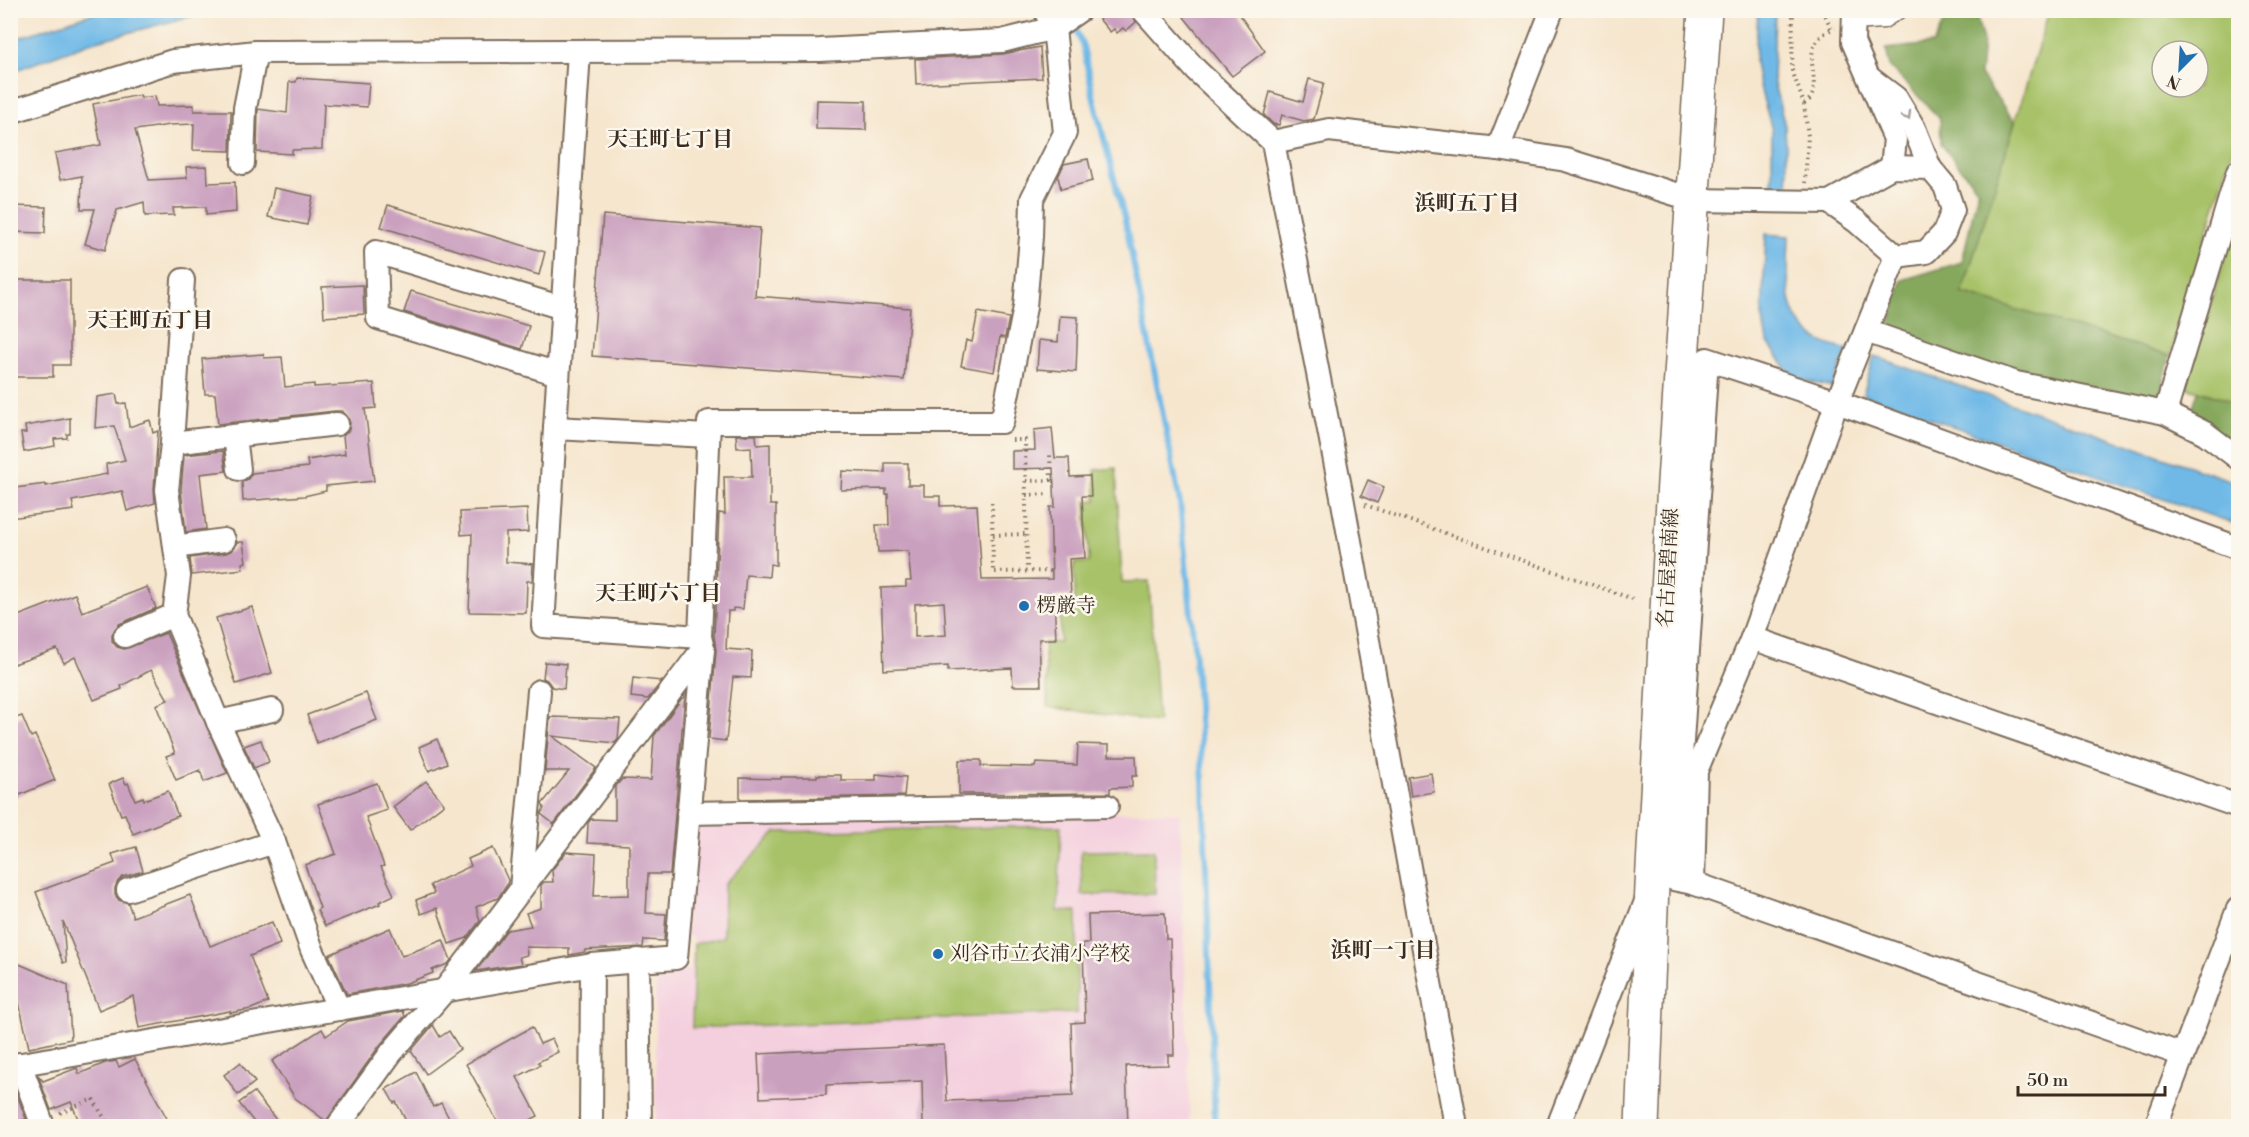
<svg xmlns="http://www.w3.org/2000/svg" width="2249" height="1137" font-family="'Libre Bodoni','Noto Serif JP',serif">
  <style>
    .built { fill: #f4cfde }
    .green { fill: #a8c269; stroke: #727644; stroke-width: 1.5; fill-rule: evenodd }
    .forest { fill: #86a85d; stroke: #60693e; stroke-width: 1.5 }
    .water { fill: #6fb9e7; stroke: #557282; stroke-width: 1.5 }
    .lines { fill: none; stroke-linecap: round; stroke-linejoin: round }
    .stream { stroke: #6fb9e7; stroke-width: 6 }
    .building { fill: #caa0bf; fill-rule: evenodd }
    .service-casing { stroke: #7c6c5c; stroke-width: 15 }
    .minor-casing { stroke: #7c6c5c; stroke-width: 26 }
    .primary-casing { stroke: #7c6c5c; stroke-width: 36 }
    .path { stroke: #7c6c5c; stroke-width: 4; stroke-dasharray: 1.5 4.5; stroke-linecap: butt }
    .service { stroke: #fff; stroke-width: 12 }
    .minor { stroke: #fff; stroke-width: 22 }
    .primary { stroke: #fff; stroke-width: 33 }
    .oneway { stroke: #a79f9a }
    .poi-dot { fill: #1f6fb2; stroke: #fbf7ec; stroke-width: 2 }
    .labels { text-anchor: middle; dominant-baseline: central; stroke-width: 5; stroke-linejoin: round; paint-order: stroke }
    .street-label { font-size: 20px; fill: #3b2a1e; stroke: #fbf7ec }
    .poi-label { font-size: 20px; fill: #3b2a1e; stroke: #fbf7ec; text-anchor: start }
    .neighbourhood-label { font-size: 21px; font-weight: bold; fill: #3b2a1e; stroke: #fbf7ec }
  </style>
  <rect width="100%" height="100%" fill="#fbf7ec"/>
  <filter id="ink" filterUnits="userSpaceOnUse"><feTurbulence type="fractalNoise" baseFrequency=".0167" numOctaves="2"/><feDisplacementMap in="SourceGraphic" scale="12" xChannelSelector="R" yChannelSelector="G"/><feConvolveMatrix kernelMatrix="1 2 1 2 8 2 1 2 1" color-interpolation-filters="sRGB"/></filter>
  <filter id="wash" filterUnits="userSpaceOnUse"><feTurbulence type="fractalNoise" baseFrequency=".008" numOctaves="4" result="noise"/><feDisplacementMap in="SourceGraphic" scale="24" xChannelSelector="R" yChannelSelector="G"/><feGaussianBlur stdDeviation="1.35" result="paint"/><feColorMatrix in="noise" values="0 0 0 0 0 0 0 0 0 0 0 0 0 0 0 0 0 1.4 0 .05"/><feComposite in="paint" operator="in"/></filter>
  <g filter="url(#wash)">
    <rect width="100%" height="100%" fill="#f6e6ce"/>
    <path class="built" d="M1180,812L1190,1126H656L655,987L666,972L691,970L693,937L683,936L697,818Z"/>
    <g class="green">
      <path d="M2236,10L2238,11V131L2170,356L1962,293L2049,11ZM2162,51H2198V87H2162Z"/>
      <path d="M2238,210V403L2186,387Z"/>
      <path d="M1116,468L1122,582L1149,581L1158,722L1048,707L1044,643L1060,642V601L1075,600L1074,563L1089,562L1086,501L1096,500L1095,470Z"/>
      <path d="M1061,826L1058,911L1077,912V1013L692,1028L694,944L723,937L724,885L776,832Z"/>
      <path d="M1154,850L1155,894L1082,895L1081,851Z"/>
    </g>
    <g class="forest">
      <path d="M1949,11H1975L1983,41L1980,75L2015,122L1962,293L2170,356L2156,412L1886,338L1902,280L1962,262L1978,190L1941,144L1940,119L1890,67L1886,49L1933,44Z"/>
      <path d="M2198,391L2238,403V458L2194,428L2191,413Z"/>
    </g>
    <g class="water">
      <path d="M103,10H245V11L192,16L89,43L11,72V40Z"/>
      <path d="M1758,11H1775L1773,80L1785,126L1788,191L1772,193V130L1758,80L1755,62Z"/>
      <path d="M1766,234L1789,236C1788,272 1781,317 1817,339C1825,345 1838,347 1848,350L1832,387L1793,378L1767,341L1762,316Z"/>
      <path d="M1874,356L2238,483V525L1863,395Z"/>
    </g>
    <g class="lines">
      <path class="stream" d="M1072,22L1083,46L1094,100L1126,225L1180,503L1194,644L1203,781L1215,1126"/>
    </g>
    <g id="blocks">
      <g class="building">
        <path d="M1108,10H1130L1136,22L1126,31L1123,28L1117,33L1114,29L1110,32L1099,19Z"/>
        <path d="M1192,10H1236L1265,51L1232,76L1184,17Z"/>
        <path d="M1040,47L1042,78L916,84L915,59L1003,54Z"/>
        <path d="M297,78L369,83L367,107L324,104L322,149L292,150V154L257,152L258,109L287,113L289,82H296Z"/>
        <path d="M1309,79L1324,83L1314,119L1304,121L1282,115L1279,125L1273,124L1264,115L1270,92L1303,102Z"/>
        <path d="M140,95L141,98L155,96L157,106L194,105V111H231L230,151L193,150L194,124L170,125L135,130L149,180L187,178L186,167L207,166L208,183L235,182L236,212L206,215V207L173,208L174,215L145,216L144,202L117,210L105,250L85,244L95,209H81L82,176L60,180L55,153L101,145L93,104Z"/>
        <path d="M817,100L866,101V130L816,129Z"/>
        <path d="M1088,159L1093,181L1061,189L1058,177L1064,164Z"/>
        <path d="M274,188L313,196L307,225L268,217Z"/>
        <path d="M388,205L545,252L539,275L381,227Z"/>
        <path d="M11,206L46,207L45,233L10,232Z"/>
        <path d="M603,215L760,228L755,296L910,308L904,380L592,356Z"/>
        <path d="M10,280H70V365H53V377H10Z"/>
        <path d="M363,285L364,314L324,317L322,287Z"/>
        <path d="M411,291L529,326L522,349L404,312Z"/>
        <path d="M978,312L1009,318L1005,338L1000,337L994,372L961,366L966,340L972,342Z"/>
        <path d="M1060,316L1078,317L1076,372L1037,369L1039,340L1058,342Z"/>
        <path d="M263,354L264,358L282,357L285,387L314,384V387L374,383L376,408L365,409L374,481L326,486V491L304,496L243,501L242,482L248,479L252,473L308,467L307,460L345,454L343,436L349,430L350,423L347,416L342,411H335L218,424L215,394H205L202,359Z"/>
        <path d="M116,394L118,404L126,403L129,427L150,420L153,433L158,431L154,489L155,503L127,511L122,491L72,501L74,510L10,518V494L16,493L15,488L46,484V486L107,474L106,464L125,460L114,426L95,428L97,397Z"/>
        <path d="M70,418V434H67V438L54,439L55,446L24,452L21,433H26L25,426Z"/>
        <path d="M1052,428L1055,458H1069L1070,477L1090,476L1091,496H1082L1085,558L1069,559L1071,596L1054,597L1056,639H1039L1041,686H1013L1012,668L948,671V666L884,670L881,588L906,587V581H911L908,551L878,552L876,525H889L888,494H886V489L841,490L842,471L885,473V463H908V485H924V496H940V506L977,505L982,580L1052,579L1050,507H1055L1053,468L1012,469V451L1035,450L1034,430ZM944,602L946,635L915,637V604Z"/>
        <path d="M736,435H756L757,445L770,444V505H776V565L770,564L769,577L746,575L743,609L733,608V611H728L726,649L752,651L751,678L733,677L726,741L709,739L716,650L714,636L719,513L725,514L724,477H752L751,447L737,448Z"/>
        <path d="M223,451L226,471L200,474L206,529L186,532L181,490L184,455Z"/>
        <path d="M1368,480L1384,487L1377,503L1361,496Z"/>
        <path d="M527,509L528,532L506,533V562L533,564L532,581H527L526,613L469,612L472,534L461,535L460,512Z"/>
        <path d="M237,542H243L246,562L242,563L243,569L192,575L190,558L226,553L233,550Z"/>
        <path d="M147,587L156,608L119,624L112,634V641L117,647L124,649L166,633L227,773L204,782L200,770L176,780L166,756L175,753L156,705L168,700L151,670L121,686L122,689L94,700L75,657L64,663L57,649L14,664L10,652V619L75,594L82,612Z"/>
        <path d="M252,607L272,673L236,684L216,618Z"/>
        <path d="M545,662L566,664L564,689L552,687L547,680L543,678Z"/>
        <path d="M633,678L662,681L648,699L631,697Z"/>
        <path d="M366,693L377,720L317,743L307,715Z"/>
        <path d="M685,694L670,874H648L646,913L666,914L664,941L644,940L643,947L585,950V952L569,955V948L526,947L527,955L519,957L521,964L476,971L507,930L531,926L526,913L541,908V885L544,882H553L552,870L566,852L596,854L594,896L629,895V845L587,843L588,823L591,819L615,820V787L622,779L651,780L654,736Z"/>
        <path d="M22,716L31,737L35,735L55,780L10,799V720Z"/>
        <path d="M550,717L620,719L618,739L615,743L552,736L596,768L554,824L541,814L544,808L542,804L569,771H545Z"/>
        <path d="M437,739L447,763L429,771L419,747Z"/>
        <path d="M261,740L269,762L254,768L244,746Z"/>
        <path d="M1078,744L1109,745V756H1136L1137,776H1132V787L1110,788V793L959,794V760H981V766L1035,767L1036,763L1077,765Z"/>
        <path d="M1431,773L1434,792L1411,796L1408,777Z"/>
        <path d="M876,774L906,777L904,796L740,799V778L781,779V777H817V775H841V780H876Z"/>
        <path d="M123,778L126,784L128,783L135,800L143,797L144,800L168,791L178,816L133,834L125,814L121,815L109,784Z"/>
        <path d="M426,781L444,804L410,830L393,807Z"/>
        <path d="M377,783L387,810L366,817L384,866L381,867L394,895L379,902L380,904L325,926L317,910L320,908L305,865L336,854L318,804Z"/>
        <path d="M136,847L143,871L123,877L118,881L115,888V895L119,900L128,903L133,917L190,895L210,946L272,922L280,944L250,956L268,1002L251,1009L230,1013V1011L139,1028L133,996L99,1010L63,921L66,962L63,963L36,892L115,863L112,854Z"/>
        <path d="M493,848L508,880L507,885L498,898L476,907L480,921L467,938L449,944L437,908L421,914L416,900L434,893L430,885L471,866L468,859Z"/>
        <path d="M1165,913L1166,939H1170L1174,1055H1168V1065L1126,1066L1128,1126H923L922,1081L826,1085V1095L760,1098L758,1054L944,1045L947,1101L1073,1096L1071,1023L1085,1022L1083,943H1089L1088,915Z"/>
        <path d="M390,928L402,956L443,940L451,960L448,964L432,970L433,973L407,983L347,994L329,955Z"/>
        <path d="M10,960L68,985L71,1039L29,1048L19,1002L15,1000L17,996L10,993Z"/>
        <path d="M403,1011L405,1016L380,1045L326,1121L295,1098L272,1061L322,1029L326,1036L348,1021Z"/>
        <path d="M433,1025L440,1037L449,1031L460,1049L426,1074L411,1051Z"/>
        <path d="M532,1027L540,1044L552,1039L558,1052L538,1062L540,1065L517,1077L538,1116L519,1126H500L466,1064Z"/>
        <path d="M135,1059L171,1126H81L71,1102L51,1110L38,1075L43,1081L77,1068L79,1074L105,1063L116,1061L119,1067Z"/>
        <path d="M240,1063L255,1082L238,1095L224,1075Z"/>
        <path d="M416,1072L433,1107L441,1103L453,1126H409L396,1102L394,1103L386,1089Z"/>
        <path d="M13,1084L26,1119L10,1125V1085Z"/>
        <path d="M254,1092L281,1126H257L239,1103Z"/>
      </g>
    </g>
  </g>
  <g filter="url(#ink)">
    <use href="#blocks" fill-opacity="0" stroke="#7c6c5c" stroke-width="1.5"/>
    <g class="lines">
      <g class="service-casing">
        <path id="service" d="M1853,24L1884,22L1903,10"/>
      </g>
      <g class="minor-casing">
        <g id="minor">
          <path d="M1143,10L1196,70L1273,142L1342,497L1456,1126"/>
          <path d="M1854,10L1853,42L1895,139L1892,167"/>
          <path d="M1871,79L1896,98L1914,128L1930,168"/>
          <path d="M10,112L173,61L256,52L820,50L1002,41L1054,28L1080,10"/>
          <path d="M1273,142L1329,130L1498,149L1566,160L1694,200L1829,202L1892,167L1930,168L1945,186L1953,210L1944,233L1926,252L1896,256L1837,402L1752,638L1696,771L1693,883"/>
          <path d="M1498,149L1552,10"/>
          <path d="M243,163L245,108L256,52"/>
          <path d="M1829,202L1856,221L1896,256"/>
          <path d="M183,280L172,443L167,490L179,576L174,615L218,722L274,842L312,950L339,1009"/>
          <path d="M1866,331L2016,383L2165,413L2238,172"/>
          <path d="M558,374L378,318L376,252L563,308"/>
          <path d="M2165,413L2205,433L2238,458"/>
          <path d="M555,428L579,52"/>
          <path d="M235,436L239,469"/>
          <path d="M172,443L337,424"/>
          <path d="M175,547L224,540"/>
          <path d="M125,636L174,615"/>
          <path d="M700,637L543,626L555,428L708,436"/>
          <path d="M1752,638L2238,806"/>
          <path d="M218,722L272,710"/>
          <path d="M688,813L1107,806"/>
          <path d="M521,889L539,691"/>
          <path d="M128,890L274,842"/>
          <path d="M638,960L640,1126"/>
          <path d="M2183,1055L1693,883L1673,879L1707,359L1837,402L2238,548"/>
          <path d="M20,1064L43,1126"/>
          <path d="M10,1066L592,965L676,958L703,649L700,637L709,422H1002L1025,307L1031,237L1032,199L1065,133L1054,28L1045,10"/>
          <path d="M338,1126L391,1053L444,991L703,649"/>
          <path d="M591,1126L592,965"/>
          <path d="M1558,1126L1645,904"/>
          <path d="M2156,1126L2238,909"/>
        </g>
      </g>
      <g class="primary-casing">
        <path id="primary" d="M1642,1126L1652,886L1674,482L1705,10"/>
      </g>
      <g class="path">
        <path d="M1793,10L1792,70L1804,104L1808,136L1805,183"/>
        <path d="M1823,10L1831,28"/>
        <path d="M10,11L15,10"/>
        <path d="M1804,104C1831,88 1789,46 1835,28"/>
        <path d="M1012,440H1025L1027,571"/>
        <path d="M1026,481L1051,480L1050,455"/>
        <path d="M1026,495L1049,494"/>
        <path d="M992,502L993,572L1051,571"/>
        <path d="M1365,505L1636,600"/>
        <path d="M993,535L1027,534"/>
        <path d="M60,1113L93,1099L109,1126"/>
      </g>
      <use href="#service" class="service"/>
      <use href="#minor" class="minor"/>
      <use href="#primary" class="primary"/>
    </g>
    <defs><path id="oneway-chevron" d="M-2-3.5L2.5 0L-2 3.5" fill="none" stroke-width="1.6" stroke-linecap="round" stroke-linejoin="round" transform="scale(1.5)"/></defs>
    <use class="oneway" href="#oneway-chevron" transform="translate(1907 116) rotate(60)"/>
  </g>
  <g class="poi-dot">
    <circle cx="1024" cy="606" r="6"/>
    <circle cx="938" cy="954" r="6"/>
  </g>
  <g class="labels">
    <g class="street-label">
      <text transform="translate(1669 568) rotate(-87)">名古屋碧南線</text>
    </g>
    <g class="poi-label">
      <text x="1036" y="606">楞厳寺</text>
      <text x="950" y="954">刈谷市立衣浦小学校</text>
    </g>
    <g class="neighbourhood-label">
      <text x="670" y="140">天王町七丁目</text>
      <text x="1467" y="204">浜町五丁目</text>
      <text x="150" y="321">天王町五丁目</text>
      <text x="658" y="594">天王町六丁目</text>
      <text x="1383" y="951">浜町一丁目</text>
    </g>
  </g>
  <rect width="2249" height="1137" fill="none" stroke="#fbf7ec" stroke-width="36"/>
  <g transform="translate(2180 69) rotate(204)"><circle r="28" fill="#fbf7ec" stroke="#aea59a" stroke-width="1.5"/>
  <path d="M0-4.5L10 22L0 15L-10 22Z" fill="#1f6fb2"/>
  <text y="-9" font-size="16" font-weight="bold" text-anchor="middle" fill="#3b2a1e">N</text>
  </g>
  <path d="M2018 1086v9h147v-9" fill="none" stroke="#3b2a1e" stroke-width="3"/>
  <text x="2027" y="1086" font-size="18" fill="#3b2a1e" stroke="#fbf7ec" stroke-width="4.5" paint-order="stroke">50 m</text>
</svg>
